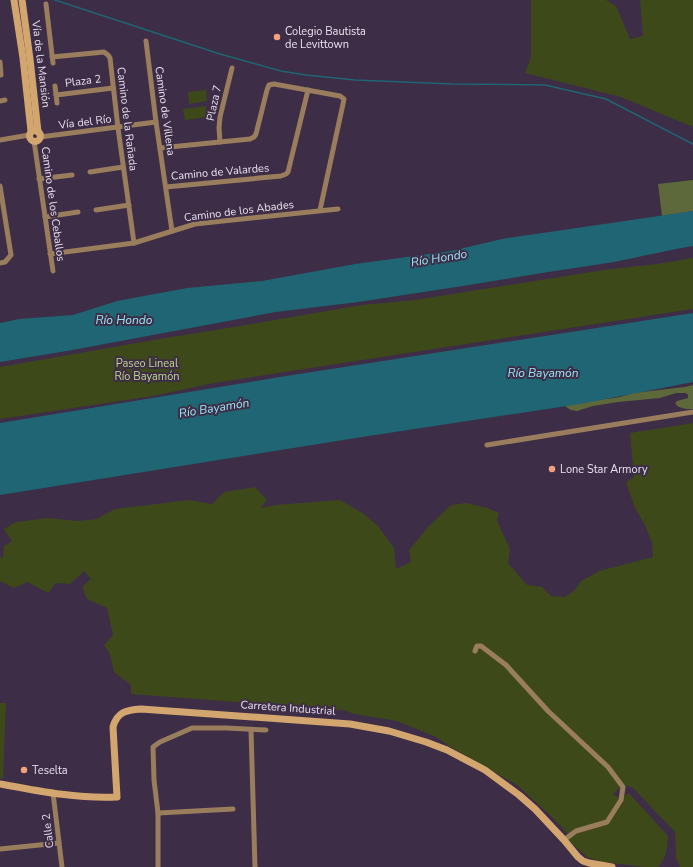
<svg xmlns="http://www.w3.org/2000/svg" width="693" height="867" font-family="'Nunito Sans',sans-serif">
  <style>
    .green { fill: #3e491a }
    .forest { fill: #5d693a }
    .water { fill: #1f6573 }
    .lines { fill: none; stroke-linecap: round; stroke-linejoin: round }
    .stream { stroke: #1f6573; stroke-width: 1.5 }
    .street { stroke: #997d5c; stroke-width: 5 }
    .secondary { stroke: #d3a66f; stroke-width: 7 }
    .poi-dot { fill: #f2a17e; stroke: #3d2d46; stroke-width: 1.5 }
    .labels { text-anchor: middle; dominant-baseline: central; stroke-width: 4; stroke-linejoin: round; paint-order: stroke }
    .poi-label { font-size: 11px; fill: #eae1f1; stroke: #3d2d46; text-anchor: start }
    .street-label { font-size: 11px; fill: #eae1f1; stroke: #3d2d46 }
    .park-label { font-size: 11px; fill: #c1d68b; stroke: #3d2d46 }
    .water-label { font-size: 12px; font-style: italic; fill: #98e6f8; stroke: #3d2d46 }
  </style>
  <rect width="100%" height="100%" fill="#3d2d46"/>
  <g class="green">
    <path d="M531,0H606L616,6L630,39L643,36L640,0H693V127L621,97L525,73L531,57Z"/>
    <path d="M206,90L207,101L189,104L188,92Z"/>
    <path d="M206,106L207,117L185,120L183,109Z"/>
    <path d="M693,258V309L214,383L153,396L0,419V367L165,338L222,329L362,305L415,300L603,270L657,264Z"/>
    <path d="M693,423V867H680L676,858L675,832L632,787L623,785L613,794L621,799L629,793L668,836C667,848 667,858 658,867H646L602,862L587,857L568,840L567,833L552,817L517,785L449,746L436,737L397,721L354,714L344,710L131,694V685L114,672L110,654L104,645L113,635L107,608L87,599L82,587L91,579L84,571L70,584L56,583L48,593L27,582L14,588L0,581V557L3,558L4,546L12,541L4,529L16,522L47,518L78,521L96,519L115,509L188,500L212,504L224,492L255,487L267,500L261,508L275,505L340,500L364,514L378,526L394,548L396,569L411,562L409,550L428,527L451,505L466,503L487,508L499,513L497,521L510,549L508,563L527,585L542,587L551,596L565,597L575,590L581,581L599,571L653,557L652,543L645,525L635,508L626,482L634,477L630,433Z"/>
    <path d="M0,703H6L3,779L0,778Z"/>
  </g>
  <g class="forest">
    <path d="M693,180V211L662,216L658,184Z"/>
    <path d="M693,385V409C687,409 678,409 675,403L677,401L688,398V395L686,393H676L660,398L618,402L593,406L577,411L571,410L566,407V404L614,398L620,397L633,393L685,387Z"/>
  </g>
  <g class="water">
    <path d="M693,211V246L676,249L614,262L542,273L463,286L358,302L276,312L67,351L0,362V323L19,319L73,315L117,301L187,288L262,281L355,264L451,251L502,239Z"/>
    <path d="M693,313V382L580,404L362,437L0,495V423L286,376Z"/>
  </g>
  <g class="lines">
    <path class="stream" d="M55,0L220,54L281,71L306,75L355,80L453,84L545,85L606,99L693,144"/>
    <g class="street">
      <path d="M46,4L53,63"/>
      <path d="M146,41L156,122L172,231"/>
      <path d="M52,57L104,52L108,55L110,58L118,128L134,243"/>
      <path d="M0,62L1,75"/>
      <path d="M55,86L57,103"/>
      <path d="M56,95L113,88"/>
      <path d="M0,101L5,100"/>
      <path d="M40,137L156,122"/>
      <path d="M0,140L29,135"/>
      <path d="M34,141L53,271"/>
      <path d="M220,142L219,128L220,117L232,68"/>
      <path d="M160,148L250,139L254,137L256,134L267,90L269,85L274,84L340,96L344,99L343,104L320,210"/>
      <path d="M90,172L123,167"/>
      <path d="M39,179L72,175"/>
      <path d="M0,186L11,255L5,262L0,263"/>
      <path d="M166,187L281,176L286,174L288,172L308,90"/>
      <path d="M96,210L129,205"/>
      <path d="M45,217L78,212"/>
      <path d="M50,254L134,243L195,224L338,209"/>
      <path d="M487,445L693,412"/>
      <path d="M475,651L477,646H481L506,665L548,711L608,767L623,787L621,800L607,822L576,831L564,840"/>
      <path d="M251,730L255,867"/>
      <path d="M53,793L62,867"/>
      <path d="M158,813L233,809"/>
      <path d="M0,849L59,843"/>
      <path d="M158,867V813L154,780L153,747L160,742L192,728H226L266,730"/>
    </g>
    <g class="secondary">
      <path d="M14,0L23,58L31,131"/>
      <path d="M22,0L30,59L38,132"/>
      <circle cx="35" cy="136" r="5.5"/>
      <path d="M0,784C38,791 78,799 117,797L113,727C117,712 126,710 141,709L350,724L389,731L426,742L447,750L485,770L519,795L535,809L564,840L578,857L583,861L589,863L612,867"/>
    </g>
  </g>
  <g class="poi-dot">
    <circle cx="277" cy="37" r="4"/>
    <circle cx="552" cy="469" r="4"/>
    <circle cx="24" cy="770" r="4"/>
  </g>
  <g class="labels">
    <g class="poi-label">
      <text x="285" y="31">Colegio Bautista<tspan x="285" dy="13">de Levittown</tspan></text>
      <text x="560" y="469">Lone Star Armory</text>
      <text x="32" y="770">Teselta</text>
    </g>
    <g class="street-label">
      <text transform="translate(41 64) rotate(83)">Vía de la Mansión</text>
      <text transform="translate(83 81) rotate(-7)">Plaza 2</text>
      <text transform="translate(214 103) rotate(-78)">Plaza 7</text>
      <text transform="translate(165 111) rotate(82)">Camino de Villena</text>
      <text transform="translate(127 119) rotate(83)">Camino de la Rañada</text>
      <text transform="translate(85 122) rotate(-7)">Vía del Río</text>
      <text transform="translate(220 172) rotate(-5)">Camino de Valardes</text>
      <text transform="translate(53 204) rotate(82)">Camino de los Ceballos</text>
      <text transform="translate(239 211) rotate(-7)">Camino de los Abades</text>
      <text transform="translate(288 708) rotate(4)">Carretera Industrial</text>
      <text transform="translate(48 831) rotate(-97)">Calle 2</text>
    </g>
    <g class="park-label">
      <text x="147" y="363">Paseo Lineal<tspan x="147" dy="13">Río Bayamón</tspan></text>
    </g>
    <g class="water-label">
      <text transform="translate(439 258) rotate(-9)">Río Hondo</text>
      <text x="124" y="320">Río Hondo</text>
      <text x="543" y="373">Río Bayamón</text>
      <text transform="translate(214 408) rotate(-9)">Río Bayamón</text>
    </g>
  </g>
</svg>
